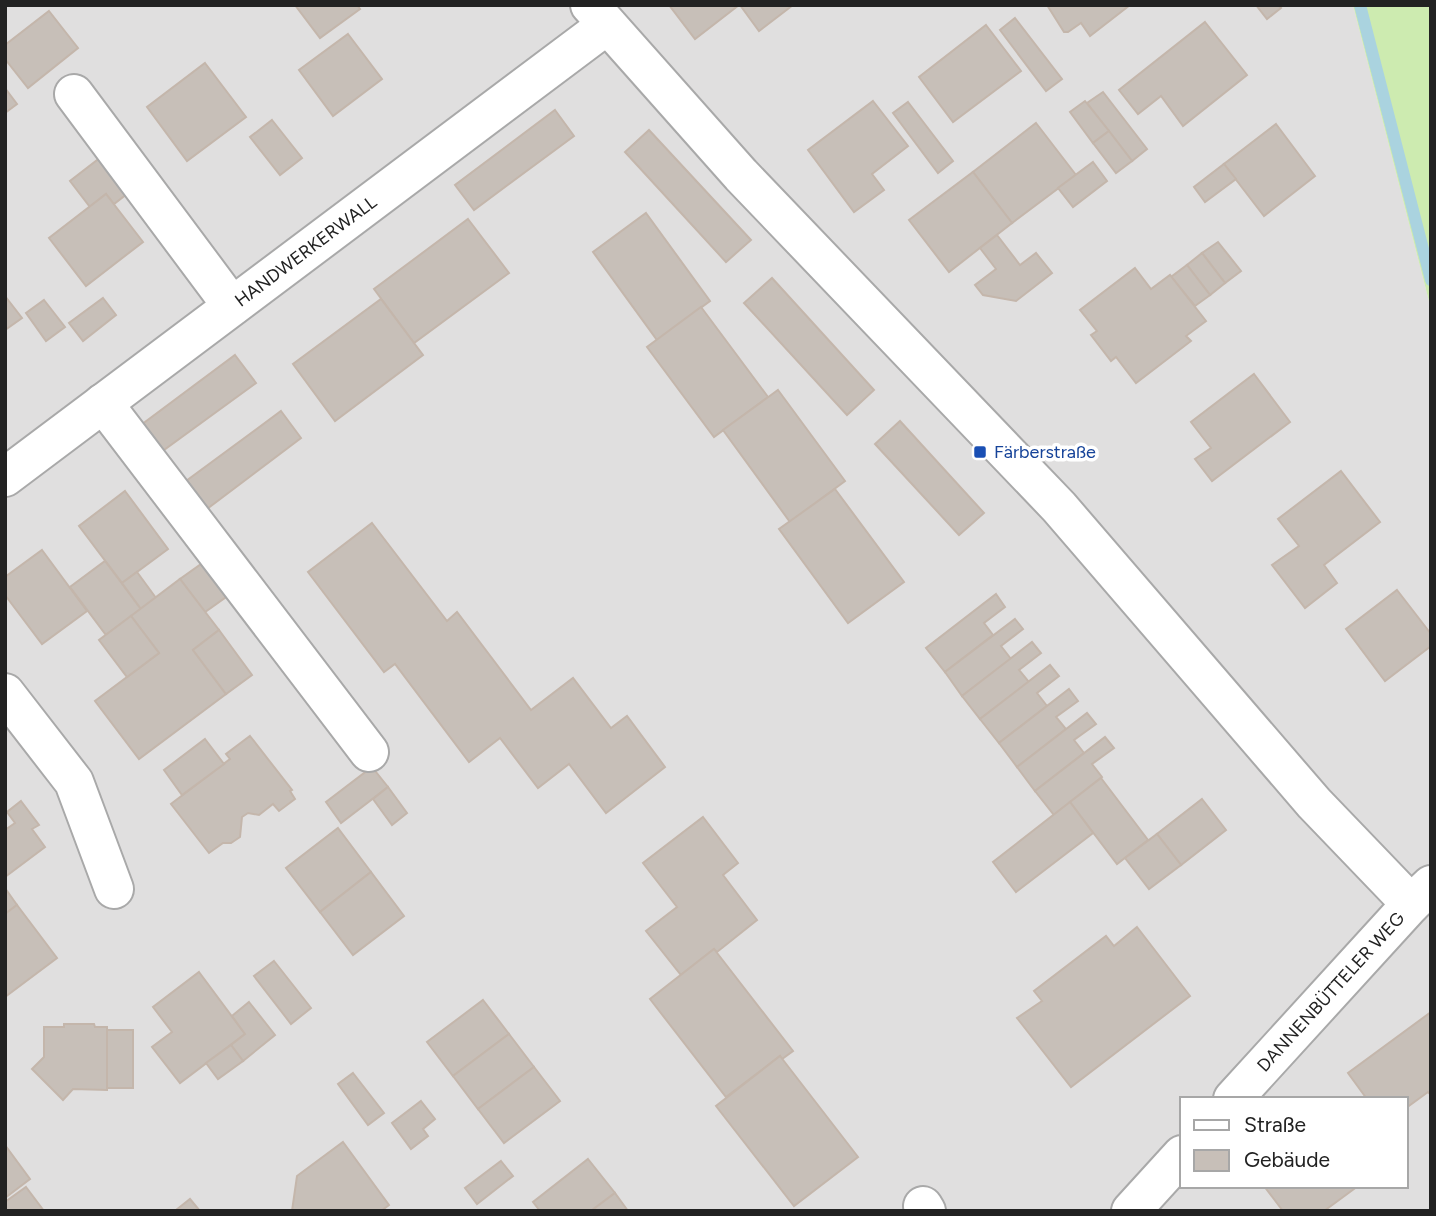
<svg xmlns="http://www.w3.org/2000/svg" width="1436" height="1216" font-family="Figtree,sans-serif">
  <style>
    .residential { fill: #e0dfdf; fill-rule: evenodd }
    .grass { fill: #cdebb0 }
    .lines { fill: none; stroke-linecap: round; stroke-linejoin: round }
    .stream { stroke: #aad3df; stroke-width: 12 }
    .building { fill: #c7bfb8; stroke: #c4b6ab; stroke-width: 2 }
    .minor-casing { stroke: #a9a9a9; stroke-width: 42 }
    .minor { stroke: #fff; stroke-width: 38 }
    .transit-dot { fill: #1a4fb4; stroke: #fff; stroke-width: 2.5 }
    .labels { text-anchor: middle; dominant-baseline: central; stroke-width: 7; stroke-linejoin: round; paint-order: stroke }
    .street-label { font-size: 18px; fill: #222; stroke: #fff }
    .transit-label { font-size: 18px; fill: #164399; stroke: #fff; text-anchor: start }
  </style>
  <rect width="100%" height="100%" fill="#f2efe9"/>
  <path class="residential" d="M5,5H1353L1431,309V1211H5ZM1182,1099H1406V1186H1182Z"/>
  <path class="grass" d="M1353,5H1431V309Z"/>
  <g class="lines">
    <path class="stream" d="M1360,5L1431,280"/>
  </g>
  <g class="building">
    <path d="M295,5H357L360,9L320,38Z"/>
    <path d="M669,5H739L695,39Z"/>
    <path d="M740,5H793L759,31Z"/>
    <path d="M1047,5H1130L1090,36L1081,23L1068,32H1064Z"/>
    <path d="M1256,5H1278L1281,8L1267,19Z"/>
    <path d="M49,11L78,48L28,88L5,59V45Z"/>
    <path d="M1015,18L1062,79L1046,91L1000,30Z"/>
    <path d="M1205,22L1247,75L1183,126L1161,96L1138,114L1119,90Z"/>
    <path d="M986,25L1021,71L953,122L919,77Z"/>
    <path d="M348,34L382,79L333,116L299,70Z"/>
    <path d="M205,63L246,117L187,161L147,107Z"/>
    <path d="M5,88L17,104L5,113Z"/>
    <path d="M1103,92L1147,149L1132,161L1087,103Z"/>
    <path d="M873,101L908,146L872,174L884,190L854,212L808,150Z"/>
    <path d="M1085,101L1109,131L1093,143L1070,112Z"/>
    <path d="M908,102L953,161L938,173L893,113Z"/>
    <path d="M555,110L574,136L474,210L455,185Z"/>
    <path d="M272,120L302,158L280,175L250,137Z"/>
    <path d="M1036,123L1076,175L1012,223L973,172Z"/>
    <path d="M1276,124L1315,176L1264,216L1224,164Z"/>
    <path d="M649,130L751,240L726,262L625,152Z"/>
    <path d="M1109,131L1132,161L1116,173L1093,143Z"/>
    <path d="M105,154L132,190L114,204L106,194L90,207L70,181Z"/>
    <path d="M1093,162L1107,181L1073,207L1058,188Z"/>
    <path d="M1224,164L1236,179L1205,202L1194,187Z"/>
    <path d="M973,172L1012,223L949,272L909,220Z"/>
    <path d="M106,194L143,242L86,286L49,238Z"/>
    <path d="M646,213L710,301L657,340L593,252Z"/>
    <path d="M468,219L509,273L414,343L374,289Z"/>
    <path d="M997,235L1020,265L1036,253L1052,273L1016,301L983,295L975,285L996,269L980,248Z"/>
    <path d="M1218,242L1241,271L1225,283L1202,253Z"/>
    <path d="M1202,253L1225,283L1210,295L1187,265Z"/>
    <path d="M1187,265L1210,295L1195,306L1171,277Z"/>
    <path d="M1135,268L1151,289L1170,275L1206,321L1186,336L1191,341L1136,383L1116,357L1111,361L1091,335L1097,331L1080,310Z"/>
    <path d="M772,278L874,390L847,415L744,303Z"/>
    <path d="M5,296L22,318L5,330Z"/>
    <path d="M103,298L116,315L83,341L69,323Z"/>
    <path d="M381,299L423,355L335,421L293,364Z"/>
    <path d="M44,300L65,327L46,341L26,313Z"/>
    <path d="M701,307L768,397L714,437L647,347Z"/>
    <path d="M235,355L256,383L157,455L137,428Z"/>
    <path d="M1254,374L1290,422L1212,481L1195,459L1211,448L1191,422Z"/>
    <path d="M778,390L845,481L790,522L723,430Z"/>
    <path d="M281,411L301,438L203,512L182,484Z"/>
    <path d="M900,421L984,513L959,535L875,444Z"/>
    <path d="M1341,471L1380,522L1324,565L1337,583L1305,608L1272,565L1299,546L1278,519Z"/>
    <path d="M835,489L904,582L848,623L779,529Z"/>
    <path d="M125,491L168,549L122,583L79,526Z"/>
    <path d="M372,523L447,621L457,612L531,710L573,678L611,728L627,716L665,767L606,813L569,764L538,788L500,738L469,762L395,664L384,672L308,572Z"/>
    <path d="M42,550L87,611L42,644L5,595V577Z"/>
    <path d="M105,561L141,609L106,635L70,587Z"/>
    <path d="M204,562L229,595L205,612L180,579Z"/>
    <path d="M137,572L156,598L141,609L122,583Z"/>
    <path d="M180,579L219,630L193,650L226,694L139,759L95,701L159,653L131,616Z"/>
    <path d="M1397,590L1431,634V646L1385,681L1346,629Z"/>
    <path d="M996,594L1005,607L984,623L993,635L945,672L926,648Z"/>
    <path d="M131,616L159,653L127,677L99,640Z"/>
    <path d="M1015,619L1023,629L1001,646L1011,659L962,696L945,672Z"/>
    <path d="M219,630L252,675L226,694L193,650Z"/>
    <path d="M1032,642L1041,653L1019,670L1029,682L980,719L962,696Z"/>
    <path d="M1050,665L1059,676L1037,693L1047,706L999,743L980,719Z"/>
    <path d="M1069,689L1078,701L1056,717L1066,729L1017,767L999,743Z"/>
    <path d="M1087,713L1096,724L1074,740L1084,753L1035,791L1017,767Z"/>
    <path d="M250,736L292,790L290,791L295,799L279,811L273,804L259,815L248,813L242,817L240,837L231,843H223L209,853L171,804L230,759L226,754Z"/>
    <path d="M1105,737L1114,748L1092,764L1102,777L1054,815L1035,791Z"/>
    <path d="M205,739L224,764L182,795L164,770Z"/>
    <path d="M372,767L388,787L341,823L326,802Z"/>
    <path d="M1101,778L1148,840L1117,864L1070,802Z"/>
    <path d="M388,787L407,813L392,825L373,799Z"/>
    <path d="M1202,799L1226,830L1181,865L1157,834Z"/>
    <path d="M21,801L39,825L32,829L45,847L5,877V830L15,823L7,812Z"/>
    <path d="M1070,802L1093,833L1016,892L993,862Z"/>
    <path d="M703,817L738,863L723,875L757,920L717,952L714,949L681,975L646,931L677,907L643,863Z"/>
    <path d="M338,828L371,872L320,912L286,868Z"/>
    <path d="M1157,834L1181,865L1149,889L1125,858Z"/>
    <path d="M371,872L404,916L353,955L320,912Z"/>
    <path d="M5,888L17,905L5,914Z"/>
    <path d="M17,905L57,958L5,997V914Z"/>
    <path d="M1137,927L1190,996L1071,1087L1017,1018L1042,1001L1034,991L1106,936L1114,946Z"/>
    <path d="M714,949L793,1051L782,1059L780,1056L726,1097L650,999Z"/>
    <path d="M274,961L311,1008L291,1024L254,976Z"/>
    <path d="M199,972L245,1034L180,1083L152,1047L172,1032L153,1007Z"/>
    <path d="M483,1000L509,1034L453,1076L427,1042Z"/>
    <path d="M249,1002L275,1035L243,1061L231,1045L245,1034L232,1016Z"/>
    <path d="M1431,1012V1095L1428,1092L1406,1108V1099H1367L1348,1073Z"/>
    <path d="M64,1024H94L95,1027H107V1090L73,1089L63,1100L32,1069L44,1057V1027H64Z"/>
    <rect x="107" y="1030" width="26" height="58"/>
    <path d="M509,1034L534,1067L478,1109L453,1076Z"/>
    <path d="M231,1045L243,1061L218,1079L206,1063Z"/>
    <path d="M780,1056L858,1157L794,1206L716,1106Z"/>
    <path d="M534,1067L560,1101L504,1143L478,1109Z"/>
    <path d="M353,1073L384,1113L368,1125L338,1084Z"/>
    <path d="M421,1101L435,1119L423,1129L428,1136L411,1149L392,1123Z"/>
    <path d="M343,1142L389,1205L381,1211H292L297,1176Z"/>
    <path d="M5,1145L30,1179L5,1198Z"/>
    <path d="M588,1159L615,1193L591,1211H540L533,1202Z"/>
    <path d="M501,1161L513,1176L477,1204L465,1188Z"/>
    <path d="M1264,1186H1358L1324,1211H1283Z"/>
    <path d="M26,1187L44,1211H5V1202Z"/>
    <path d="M615,1193L628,1211H591Z"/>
    <path d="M190,1199L200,1211H177L176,1210Z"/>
  </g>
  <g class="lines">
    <g class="minor-casing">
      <g id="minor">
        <path d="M590,5L741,175L1059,507L1314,803L1411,904"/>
        <path d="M74,94L232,306"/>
        <path d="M103,403L369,752"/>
        <path id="s1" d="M5,477L607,25"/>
        <path d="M5,693L74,782L114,889"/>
        <path id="s2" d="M1233,1099L1411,904L1431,885"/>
        <path d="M923,1206L926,1211"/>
        <path d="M1131,1211L1182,1155"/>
      </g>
    </g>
    <use href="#minor" class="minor"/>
  </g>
  <rect class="transit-dot" x="973" y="445" width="14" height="14" rx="3.5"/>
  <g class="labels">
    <g class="street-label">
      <text stroke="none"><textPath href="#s1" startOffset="376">HANDWERKERWALL</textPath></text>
      <text stroke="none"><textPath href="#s2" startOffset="145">DANNENBÜTTELER WEG</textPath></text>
    </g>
    <g class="transit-label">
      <text x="994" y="452">Färberstraße</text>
    </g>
  </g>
  <rect width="1436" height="1216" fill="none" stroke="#222222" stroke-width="14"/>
  <rect x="1180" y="1097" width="228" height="91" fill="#ffffff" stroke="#a7a7a7" stroke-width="2"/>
  <rect x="1194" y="1120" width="35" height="10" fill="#ffffff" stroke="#a7a7a7" stroke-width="2"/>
  <text x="1244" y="1132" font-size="21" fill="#222222">Straße</text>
  <rect x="1194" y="1150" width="35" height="21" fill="#c7bfb8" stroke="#a7a7a7" stroke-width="2"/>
  <text x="1244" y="1167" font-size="21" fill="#222222">Gebäude</text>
</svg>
